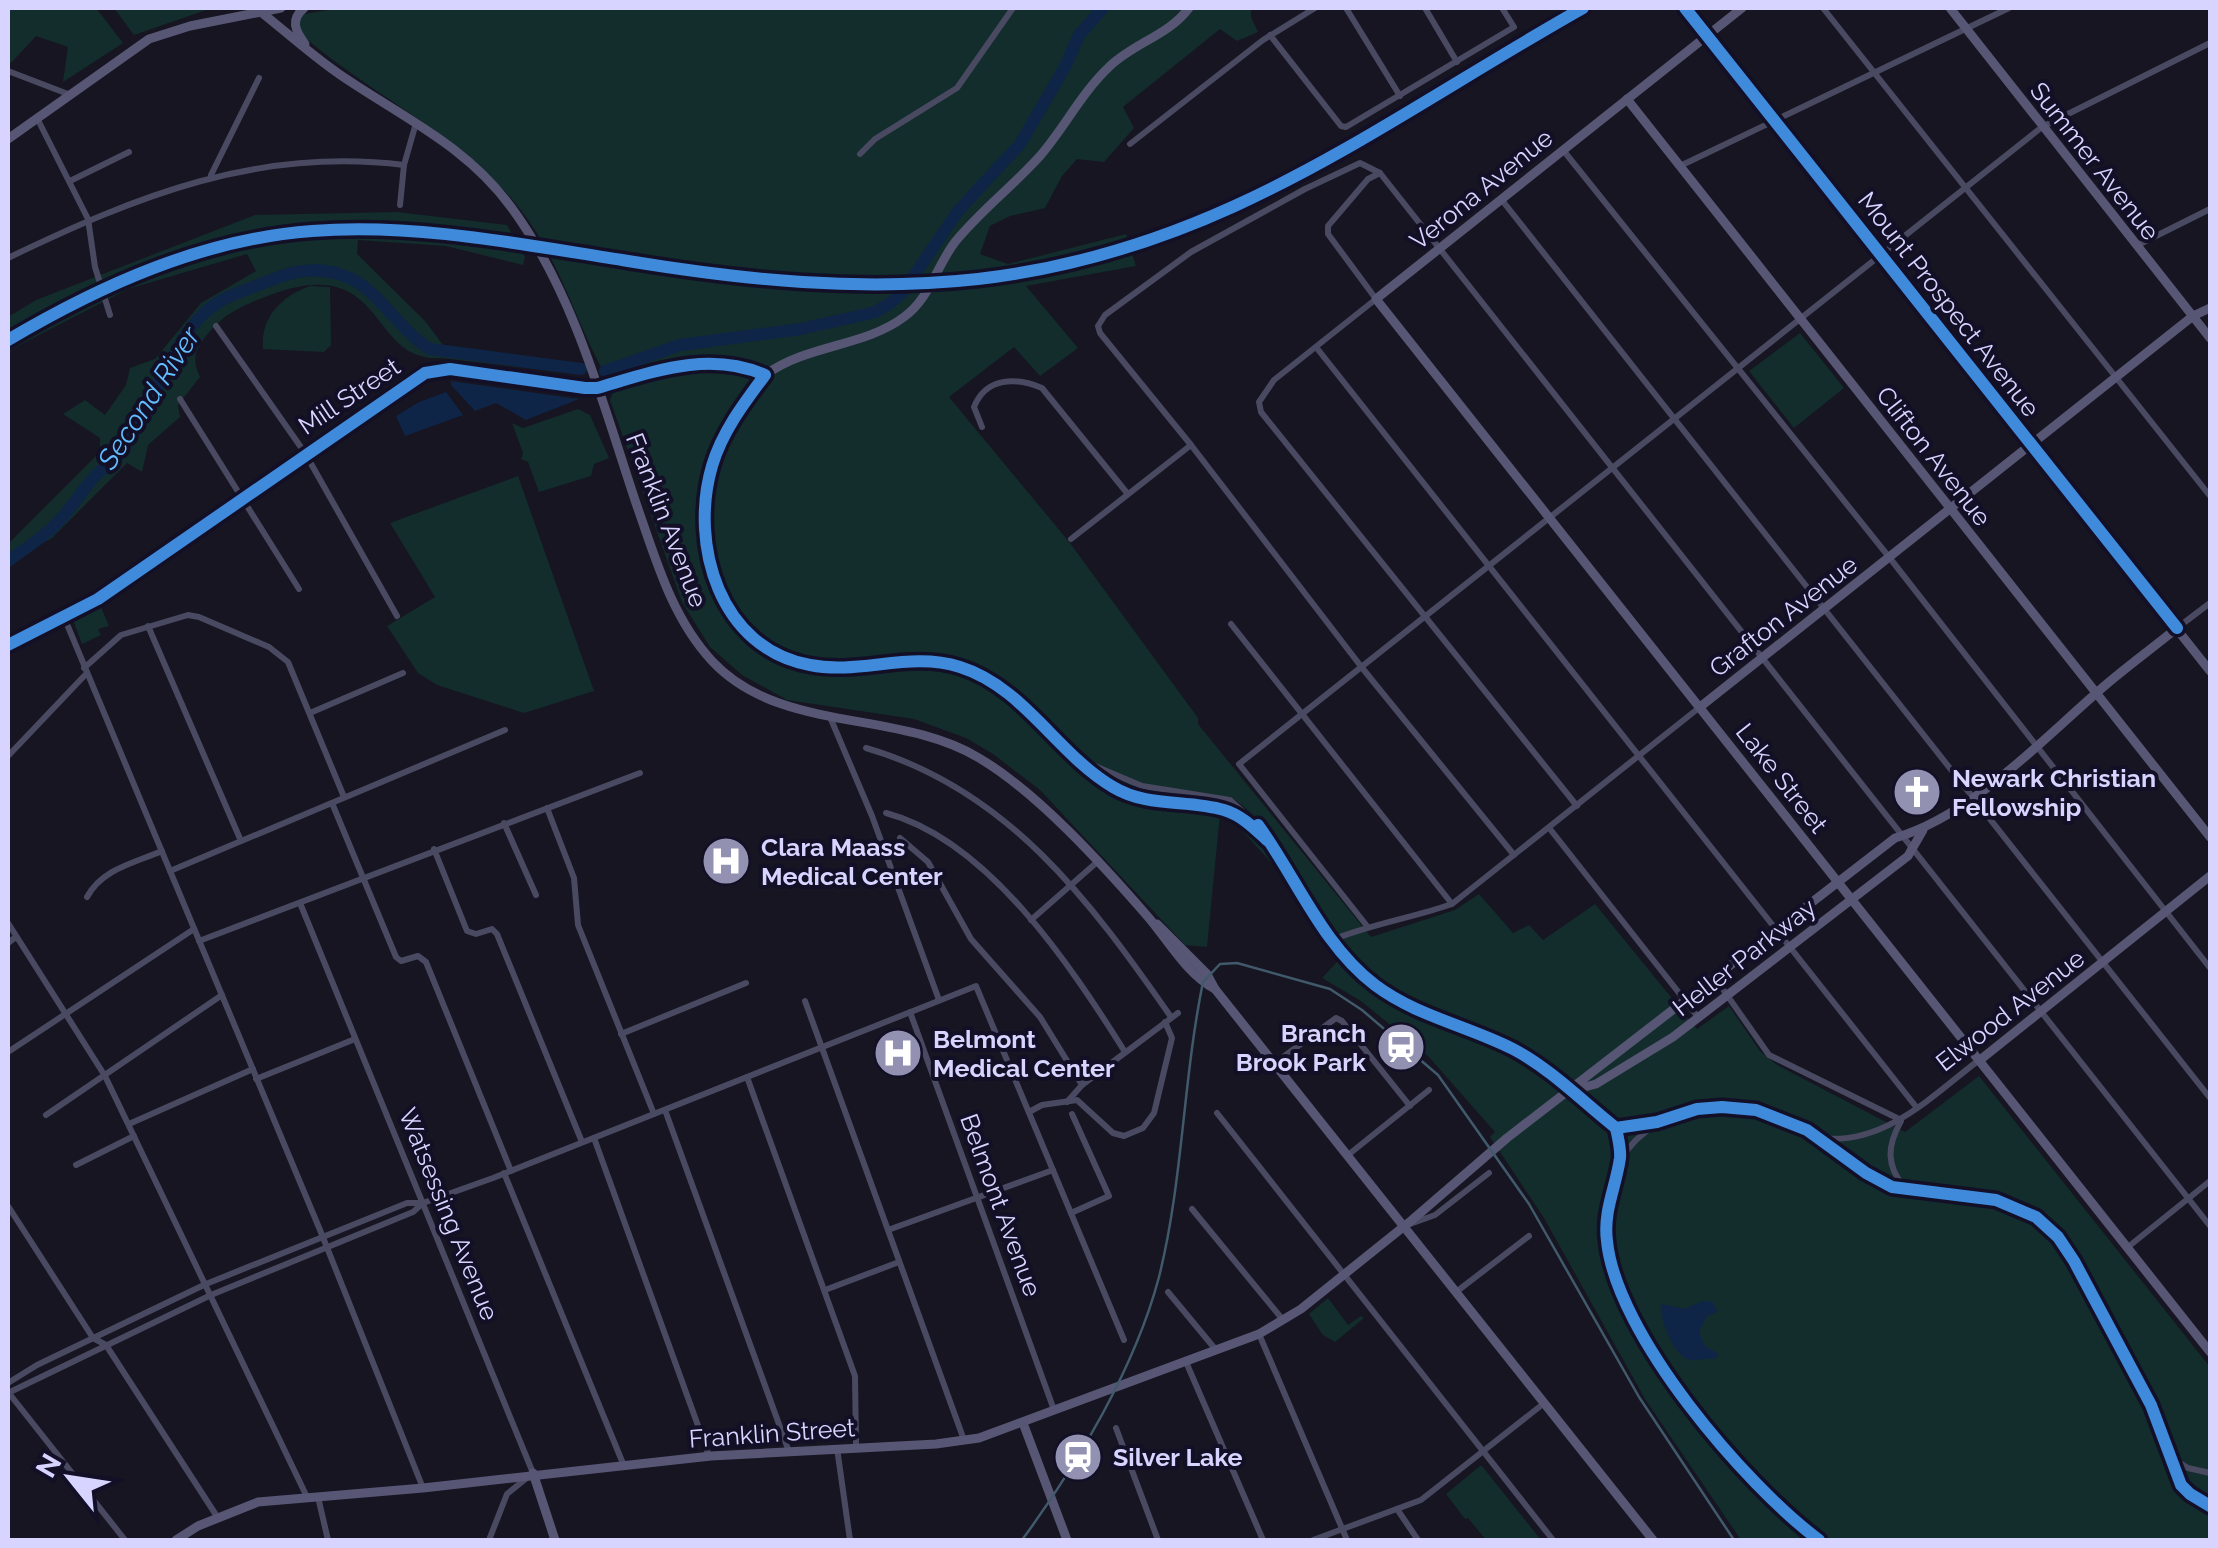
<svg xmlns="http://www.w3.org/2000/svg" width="2218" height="1548" font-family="Raleway,sans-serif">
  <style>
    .green { fill: #122d2c }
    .water { fill: #0e2548 }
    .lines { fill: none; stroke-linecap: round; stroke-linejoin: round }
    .river { stroke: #0e2548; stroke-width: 12 }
    .street { stroke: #494962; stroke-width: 6 }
    .secondary { stroke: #575675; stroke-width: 9 }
    .tram { stroke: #415a6b; stroke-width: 2.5 }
    .cycleway-casing { stroke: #120f27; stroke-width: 19 }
    .cycleway { stroke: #408adc; stroke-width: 12 }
    .labels { text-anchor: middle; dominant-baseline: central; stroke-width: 8; stroke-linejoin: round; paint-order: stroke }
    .street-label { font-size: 25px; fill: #d7d4ff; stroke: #120f27 }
    .poi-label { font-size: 25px; font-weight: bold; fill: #d7d4ff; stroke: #120f27; text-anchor: start }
    .water-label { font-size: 28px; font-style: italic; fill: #62bdff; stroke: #120f27 }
  </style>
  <rect width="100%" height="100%" fill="#161521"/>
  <g class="green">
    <path d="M13,8H96L123,43L63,82L68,47L36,36L11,63L8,61V10Z"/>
    <path d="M114,8H212L134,35Z"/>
    <path d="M340,8H1251V17L1258,32L1237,41L1220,29L1123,107L1134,128L1104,162L1077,159L1062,176L1045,208L1010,216L990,226L980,254L1008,264L1126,234L1136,266L1026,286L1078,348L1040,376L1014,347L949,397L1070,543L1198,718V724L1371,937L1455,910L1479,894L1513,933L1529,925L1543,940L1595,904L1697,1029L1729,1006L1760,1051L1777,1065L1905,1132L1979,1076L2210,1367V1540H1741L1645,1399L1544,1218L1490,1137L1495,1132L1428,1056L1361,1001L1322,978L1349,949C1338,934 1324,921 1314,906C1287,866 1271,822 1229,796L1220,814L1207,947L1185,945L1040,790L993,754L966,738L914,719L787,700L742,675L710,647L682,602L610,400L613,392L607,378C576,324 560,259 520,209C459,132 367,94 295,29L299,15Z"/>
    <path d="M397,212L507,225L525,257L523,265L446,246L358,240L357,254L425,321L443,345L577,363L581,374L441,358C367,363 388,251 270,295C247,304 228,311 211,330C197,347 190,355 200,377L178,405L180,417L148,445L142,472L127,463L51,539L35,546L8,567V544L100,452V438L63,414L85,400L105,415L126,385L130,368L155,359L201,303L256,271L247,254L128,289L8,351V317L36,300L255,215Z"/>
    <path d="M310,286L330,287L331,345L324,352L263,349C260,317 282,296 310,286Z"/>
    <path d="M1800,333L1844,388L1794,428L1749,371Z"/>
    <path d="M578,409L590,415L609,458L594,464L591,476L539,492L528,462L521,459L523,453L512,423L523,428Z"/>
    <path d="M518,476L594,691L524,713L437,685L418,673L387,626L435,597L390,523Z"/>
    <path d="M101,607L109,626L98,629L101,635L82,644L73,620Z"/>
    <path d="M1227,814C1265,835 1286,876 1307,913L1278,870Z"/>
    <path d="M1328,1298L1348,1325L1361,1316L1364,1318L1335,1342L1323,1335L1309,1314Z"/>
    <path d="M1480,1466H1482L1541,1540H1486L1468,1518L1465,1519L1446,1494Z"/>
  </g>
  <g class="water">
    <path d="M451,381L579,399L526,420L496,403L475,411L451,385Z"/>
    <path d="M446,392L463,415L405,436L396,416L419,402Z"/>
    <path d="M1712,1301L1717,1312L1707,1316L1699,1332L1704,1345L1718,1354L1715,1359C1707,1358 1696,1361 1690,1360C1674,1357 1659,1319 1661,1304L1685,1309L1700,1302Z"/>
  </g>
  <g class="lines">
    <g class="river">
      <path d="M605,371L680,345L801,329L875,312L889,304L903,292L958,211L1020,144L1065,67L1079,35L1103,8"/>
      <path d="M8,561C20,552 33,544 45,534C63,520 75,501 89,483C99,471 111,462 121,450C159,406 169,330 222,300C237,292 255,287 271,280C297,269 325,266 352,279C381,294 400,331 430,349L581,369"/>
    </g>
    <g class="street">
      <path d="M1346,8L1400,96"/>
      <path d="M1425,8L1457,62"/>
      <path d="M1823,8L2210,496"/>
      <path d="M1270,35L1341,126L1346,127L1514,27L1502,8"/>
      <path d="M8,71L68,94"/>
      <path d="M37,118L88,219L95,267L110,315"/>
      <path d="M1130,144L1263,40L1315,8"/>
      <path d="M1563,150L1889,557L2210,968"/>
      <path d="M860,154L875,139L957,88L1013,8"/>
      <path d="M1680,166L2009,8"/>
      <path d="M1380,173L1368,179L1328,226V234L1376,299L1274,380L1259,402L1261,412L1577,806"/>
      <path d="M211,175L259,78"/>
      <path d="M70,181L129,152"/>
      <path d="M1501,199L2210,1098"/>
      <path d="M400,205L404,165L416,123"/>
      <path d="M2136,246L2210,209"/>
      <path d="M8,258C137,196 257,147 404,165"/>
      <path d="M216,326L305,453L397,616"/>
      <path d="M1316,347L1917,1108"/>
      <path d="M765,375C744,403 722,432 712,466C690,546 720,649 810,665C861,674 910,651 960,667C1025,688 1057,756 1114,788C1152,809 1189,798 1225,810C1240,815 1251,825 1262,835"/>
      <path d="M180,399L299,589"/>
      <path d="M982,427L974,407C986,377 1016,377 1042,388L1127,493"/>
      <path d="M1071,539L1191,445"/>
      <path d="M64,617L320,1230L423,1488"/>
      <path d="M1231,624L1452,904"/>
      <path d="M148,626L241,841"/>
      <path d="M2177,628L2210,603"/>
      <path d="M84,668L121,635L188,615L199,617L269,647L288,662L344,797"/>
      <path d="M310,713L403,673"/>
      <path d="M830,717L872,816L939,1000"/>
      <path d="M866,748C1008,789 1091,902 1171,1017"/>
      <path d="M8,756L86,674"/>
      <path d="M1076,758L1142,786L1230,800L1261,828L1332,940L1375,985L1398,1000L1517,1051L1554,1076L1616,1128L1657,1122L1697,1109L1722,1107L1756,1110L1807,1130L1866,1173L1892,1187L1996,1200L2036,1217L2058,1237L2074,1261L2151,1405L2181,1485L2190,1494L2210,1506"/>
      <path d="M332,803L396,957L401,961L418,956L426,962L511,1171"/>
      <path d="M547,808L574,878L578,925L654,1114"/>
      <path d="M886,813C988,840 1071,966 1125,1052"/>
      <path d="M504,823L536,895"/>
      <path d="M1550,829L1698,1017"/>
      <path d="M900,838L928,862L971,939L1040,1017L1082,1085"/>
      <path d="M434,849L467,931L476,934L492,929L497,934L582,1142"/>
      <path d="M1514,855L1363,669L1191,445L1100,333L1098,326L1105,315L1191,252L1305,189L1360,163L1380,173L2210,1226"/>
      <path d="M170,871L505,730"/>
      <path d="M87,897C102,869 134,863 162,851"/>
      <path d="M300,903L533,1473L507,1494L489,1540"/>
      <path d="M1031,920L1096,863"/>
      <path d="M8,923L105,1076L307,1497"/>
      <path d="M1367,926L1239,764L2042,127L2210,43"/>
      <path d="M1332,940C1371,924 1412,918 1452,904L1700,707"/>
      <path d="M199,941L640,773"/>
      <path d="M8,943L16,937"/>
      <path d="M1715,978L1769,1055L1901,1120"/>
      <path d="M805,1001L964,1440"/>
      <path d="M910,1012L1054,1410"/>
      <path d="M621,1034L746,983"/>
      <path d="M8,1052L194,929"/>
      <path d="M1275,1063L1336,1018L1342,1021L1410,1106"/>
      <path d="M747,1077L855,1376L856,1446"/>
      <path d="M256,1079L355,1039"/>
      <path d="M1067,1102L1082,1085L1178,1013"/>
      <path d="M665,1110L788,1449"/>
      <path d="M1029,1112L1042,1105L1077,1100L1113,1133L1124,1136L1143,1128L1154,1113L1172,1038L1165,1022"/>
      <path d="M1217,1113L1553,1540"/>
      <path d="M46,1115L222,995"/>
      <path d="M1901,1121C1887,1146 1886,1165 1904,1187"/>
      <path d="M129,1124L253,1069"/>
      <path d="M1616,1128C1618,1138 1621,1149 1620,1158C1616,1187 1603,1211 1607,1241C1616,1334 1745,1485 1819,1540"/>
      <path d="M594,1138L709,1456"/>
      <path d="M1820,1138C1884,1146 1932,1096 1979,1060"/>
      <path d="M1348,1155L1429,1090"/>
      <path d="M1622,1156L1636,1140L1656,1123"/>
      <path d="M76,1165L134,1136"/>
      <path d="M504,1173L624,1466"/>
      <path d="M8,1206L93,1338L106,1345L218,1518"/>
      <path d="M1192,1209L1283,1320"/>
      <path d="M1071,1213L1109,1196L1072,1114"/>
      <path d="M1410,1224L1435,1215L1489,1173"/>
      <path d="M888,1230L1053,1170"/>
      <path d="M2128,1247L2210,1181"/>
      <path d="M825,1290L899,1262"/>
      <path d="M1168,1292L1216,1350"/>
      <path d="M1456,1292L1529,1236"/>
      <path d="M1259,1334L1347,1540"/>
      <path d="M1186,1362L1263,1540"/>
      <path d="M8,1383L37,1365L206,1284L407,1203H423L493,1178L976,986L1124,1340"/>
      <path d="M8,1392L125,1540"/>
      <path d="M8,1393L211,1295L413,1212L422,1204"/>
      <path d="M1116,1428L1158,1540"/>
      <path d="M837,1448L850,1540"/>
      <path d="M2170,1457L2188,1468L2210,1473"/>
      <path d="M318,1497L328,1540"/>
      <path d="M1397,1509L1418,1540"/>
      <path d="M1313,1540L1421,1500L1543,1404"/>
    </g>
    <g class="secondary">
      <path d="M256,8C284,30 310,54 339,74C400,116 466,145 511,207C575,294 603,405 637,506C656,560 672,618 712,661C780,734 898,709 979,758C1037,792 1104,866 1149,918C1169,942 1187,974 1215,989"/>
      <path d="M304,8C290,20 295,30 305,44"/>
      <path d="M1685,8L2210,671"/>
      <path d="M1742,8L1376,299L2210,1352"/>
      <path d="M1950,8L2210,338"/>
      <path d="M1627,99L2210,837"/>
      <path d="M8,139L149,39L190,26L281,8"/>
      <path d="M8,645L98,599L425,373L450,369L585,388H597C652,372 709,350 765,375C808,344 864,347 904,317C930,298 936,267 955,242C980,211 1013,186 1040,156C1065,127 1082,92 1110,66C1134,43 1169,35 1189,8"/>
      <path d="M1700,707L2193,316L2210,308"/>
      <path d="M1157,924L1207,974L1215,989L1653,1540"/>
      <path d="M1980,1060L2210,876"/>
      <path d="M1573,1090L1596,1084L1673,1037L1908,856L1923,830"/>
      <path d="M1023,1423L1067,1540"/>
      <path d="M533,1473L555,1540"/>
      <path d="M176,1540L198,1526L258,1502L423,1488L711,1456L936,1444L979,1438L1259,1334L1301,1309L1412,1220L1507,1138L1895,838C1968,817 2036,746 2093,696C2119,672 2149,651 2177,628"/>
    </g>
    <path class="tram" d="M1022,1540C1077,1465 1135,1368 1159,1277C1183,1181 1183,1079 1203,982L1220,964L1237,963L1330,989L1362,1010L1438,1075L1529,1204L1639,1397L1734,1540"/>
    <g class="cycleway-casing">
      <g id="cycleway">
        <path d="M1685,8L2177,628"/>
        <path d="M8,340C101,285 203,239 312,231C419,223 524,245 628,261C744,280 861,292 978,279C1222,251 1379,123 1583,8"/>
        <path d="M8,645L98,599L425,373L450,369L585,388H597C652,372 709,350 765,375C744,403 722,432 712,466C689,545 720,649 810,665C860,675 909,651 960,667C1024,687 1057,754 1113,787C1148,808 1187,799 1224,810C1241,815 1254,828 1267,840"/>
        <path d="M1258,825C1296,877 1322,945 1375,985C1416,1016 1468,1026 1513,1049C1551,1069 1583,1102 1616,1128L1657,1122L1697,1109L1722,1107L1756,1110L1807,1130L1866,1173L1892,1187L1996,1200L2036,1217L2058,1237L2074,1261L2151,1405L2181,1485L2190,1494L2210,1506"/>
        <path d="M1616,1128C1618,1138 1621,1149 1620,1158C1616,1187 1603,1211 1607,1241C1616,1334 1745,1485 1819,1540"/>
      </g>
    </g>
    <use href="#cycleway" class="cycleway"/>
  </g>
  <defs>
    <g id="church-disc" transform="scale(2.5)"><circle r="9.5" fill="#9391b1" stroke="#120f27"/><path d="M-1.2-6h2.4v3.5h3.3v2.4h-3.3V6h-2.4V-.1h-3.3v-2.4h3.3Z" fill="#fff"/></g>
    <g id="hospital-disc" transform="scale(2.5)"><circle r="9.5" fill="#9391b1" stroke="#120f27"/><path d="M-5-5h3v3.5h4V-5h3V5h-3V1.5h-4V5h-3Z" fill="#fff"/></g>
    <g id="station-disc" transform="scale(2.5)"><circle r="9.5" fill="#9391b1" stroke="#120f27"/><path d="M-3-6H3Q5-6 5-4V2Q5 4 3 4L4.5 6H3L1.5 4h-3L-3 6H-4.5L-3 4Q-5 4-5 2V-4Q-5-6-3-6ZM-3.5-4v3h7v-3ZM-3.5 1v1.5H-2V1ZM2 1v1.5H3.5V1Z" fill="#fff"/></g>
  </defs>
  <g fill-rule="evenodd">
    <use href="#church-disc" x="1917" y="792"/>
    <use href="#hospital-disc" x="726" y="861"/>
    <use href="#station-disc" x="1401" y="1047"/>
    <use href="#hospital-disc" x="898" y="1053"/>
    <use href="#station-disc" x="1078" y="1457"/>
  </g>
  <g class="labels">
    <g class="street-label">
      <text transform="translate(2095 161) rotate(52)">Summer Avenue</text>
      <text transform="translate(1481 189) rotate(-39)">Verona Avenue</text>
      <text transform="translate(1949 304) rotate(52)">Mount Prospect Avenue</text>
      <text transform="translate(349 396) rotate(-34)">Mill Street</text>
      <text transform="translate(1934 456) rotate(52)">Clifton Avenue</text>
      <text transform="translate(667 520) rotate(69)">Franklin Avenue</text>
      <text transform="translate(1783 616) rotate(-38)">Grafton Avenue</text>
      <text transform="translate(1782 778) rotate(52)">Lake Street</text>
      <text transform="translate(1744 957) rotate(-38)">Heller Parkway</text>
      <text transform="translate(2010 1010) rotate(-38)">Elwood Avenue</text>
      <text transform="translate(1001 1205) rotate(70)">Belmont Avenue</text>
      <text transform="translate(449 1214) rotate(68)">Watsessing Avenue</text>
      <text transform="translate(772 1433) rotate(-4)">Franklin Street</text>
    </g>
    <g class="poi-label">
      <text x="1952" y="778">Newark Christian<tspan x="1952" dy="29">Fellowship</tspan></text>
      <text x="761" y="847">Clara Maass<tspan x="761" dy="29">Medical Center</tspan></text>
      <text x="1366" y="1033" text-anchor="end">Branch<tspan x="1366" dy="29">Brook Park</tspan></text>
      <text x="933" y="1039">Belmont<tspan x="933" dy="29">Medical Center</tspan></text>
      <text x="1113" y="1457">Silver Lake</text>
    </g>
    <g class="water-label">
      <text transform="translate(149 398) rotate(-57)">Second River</text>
    </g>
  </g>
  <rect width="2218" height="1548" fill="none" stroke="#d7d4ff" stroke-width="20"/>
  <g transform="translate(70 1478) rotate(300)" stroke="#120f27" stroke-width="8" paint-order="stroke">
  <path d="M0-8L18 38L0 25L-18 38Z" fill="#d7d4ff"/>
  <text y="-15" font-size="28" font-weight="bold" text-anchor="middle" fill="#d7d4ff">N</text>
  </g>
</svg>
